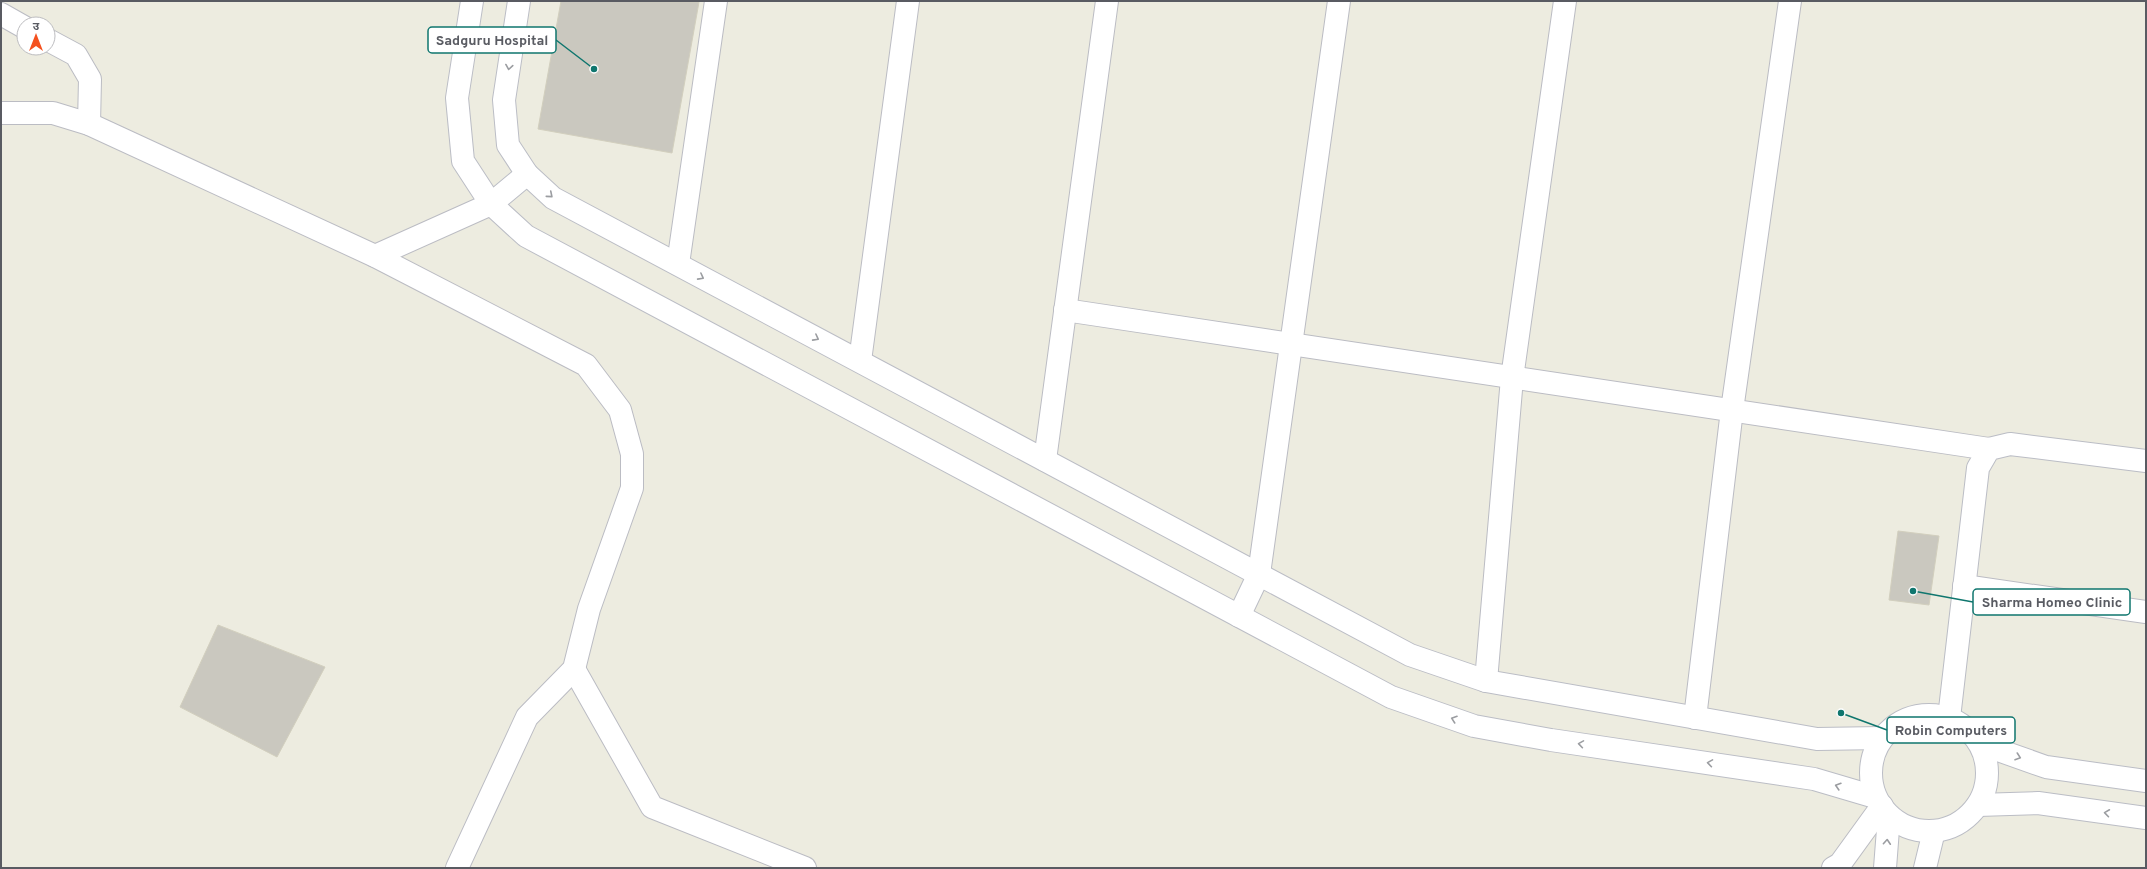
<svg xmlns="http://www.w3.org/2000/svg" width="2147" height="869" font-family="Overpass,'Noto Sans Devanagari',sans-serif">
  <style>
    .building { fill: #cac8bf; stroke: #d2cfbe }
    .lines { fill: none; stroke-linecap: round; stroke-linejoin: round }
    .street-casing { stroke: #bbbcc3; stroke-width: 24 }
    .secondary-casing { stroke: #bbbdc5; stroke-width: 24 }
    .street { stroke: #fff; stroke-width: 22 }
    .secondary { stroke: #fff; stroke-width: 22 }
    .oneway { stroke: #9b9da1 }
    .leader { fill: none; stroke: #0f766e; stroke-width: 1.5 }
    .callout-dot { fill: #0f766e; stroke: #fff; stroke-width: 1.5 }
    .callout { fill: #fff; stroke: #0f766e; stroke-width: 1.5 }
    .callout-label { font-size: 14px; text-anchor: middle; font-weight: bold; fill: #595b62 }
  </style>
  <rect width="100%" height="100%" fill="#edece0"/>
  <g class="building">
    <path d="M561,1L699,2L672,153L538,129Z"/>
    <path d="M1898,531L1939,536L1929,605L1889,600Z"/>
    <path d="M218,625L325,667L277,757L180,707Z"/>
  </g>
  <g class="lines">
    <g class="street-casing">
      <g id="street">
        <path d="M1,14L24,27"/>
        <path d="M48,40L76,55L90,79L89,124"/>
        <path d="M1,113H53L89,124L375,256L586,365L620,410L632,454V488L589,609L574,669L527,717L457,868"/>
        <path d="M375,256L491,204"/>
        <path d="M678,264L716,1"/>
        <path d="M1065,310L1989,449"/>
        <path d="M860,361L908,1"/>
        <path d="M1045,460L1107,1"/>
        <path d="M1259,574L1339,1"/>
        <path d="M1964,586L2146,612"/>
        <path d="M574,669L652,807L805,868"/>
        <path d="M1486,681L1512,378L1565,1"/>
        <path d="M1695,718L1732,410L1790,1"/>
        <path d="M1833,868L1840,864L1882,806"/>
      </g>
    </g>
    <g class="secondary-casing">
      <g id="secondary">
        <path d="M472,1L457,98L463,161L491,204L526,236L1391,697L1474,726L1551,740L1814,779L1875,797"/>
        <path d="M519,1L504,100L508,145L527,174L553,198L1410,655L1486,681L1817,739L1882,738"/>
        <path d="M491,204L527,174"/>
        <path d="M1239,616L1259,574"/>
        <circle cx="1929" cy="773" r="58"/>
        <path d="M1949,718L1978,468L1989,449L2010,444L2146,461"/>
        <path d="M1981,744L2046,767L2146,781"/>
        <path d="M1978,805L2038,803L2146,818"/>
        <path d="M1885,868L1889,816"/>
        <path d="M1925,868L1934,831"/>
      </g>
    </g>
    <use href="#street" class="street"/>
    <use href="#secondary" class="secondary"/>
  </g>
  <defs><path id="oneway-chevron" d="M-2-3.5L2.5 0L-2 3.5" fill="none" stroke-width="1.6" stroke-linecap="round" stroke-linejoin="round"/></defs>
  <g class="oneway">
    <use href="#oneway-chevron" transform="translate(509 67) rotate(99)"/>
    <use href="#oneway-chevron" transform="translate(550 195) rotate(40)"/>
    <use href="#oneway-chevron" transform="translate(701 277) rotate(28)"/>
    <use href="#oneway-chevron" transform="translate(816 338) rotate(28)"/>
    <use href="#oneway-chevron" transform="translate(1454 719) rotate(-161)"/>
    <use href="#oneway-chevron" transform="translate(1581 744) rotate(-171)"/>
    <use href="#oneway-chevron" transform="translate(2018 757) rotate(19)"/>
    <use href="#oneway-chevron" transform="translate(1710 763) rotate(-171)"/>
    <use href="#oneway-chevron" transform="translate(1838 786) rotate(-163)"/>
    <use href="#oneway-chevron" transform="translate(2107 813) rotate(-172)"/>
    <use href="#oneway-chevron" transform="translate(1887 842) rotate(-86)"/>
  </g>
  <path class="leader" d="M594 69L556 40M1913 591L1973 602M1841 713L1887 730"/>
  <g class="callout-dot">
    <circle cx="594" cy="69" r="4"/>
    <circle cx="1913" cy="591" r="4"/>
    <circle cx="1841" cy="713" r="4"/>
  </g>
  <g class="callout">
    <rect x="428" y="27" width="128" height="26" rx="4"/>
    <rect x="1973" y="589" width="157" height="26" rx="4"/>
    <rect x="1887" y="717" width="128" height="26" rx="4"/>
  </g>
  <g class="callout-label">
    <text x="492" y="45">Sadguru Hospital</text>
    <text x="2052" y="607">Sharma Homeo Clinic</text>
    <text x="1951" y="735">Robin Computers</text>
  </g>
  <rect width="2147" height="869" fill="none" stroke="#595b62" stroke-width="4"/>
  <g transform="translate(36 36)"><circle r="19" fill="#ffffff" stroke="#bdbdc0"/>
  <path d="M0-3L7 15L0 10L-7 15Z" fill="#f4511f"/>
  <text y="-6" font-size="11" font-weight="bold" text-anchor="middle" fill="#595b62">उ</text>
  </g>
</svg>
